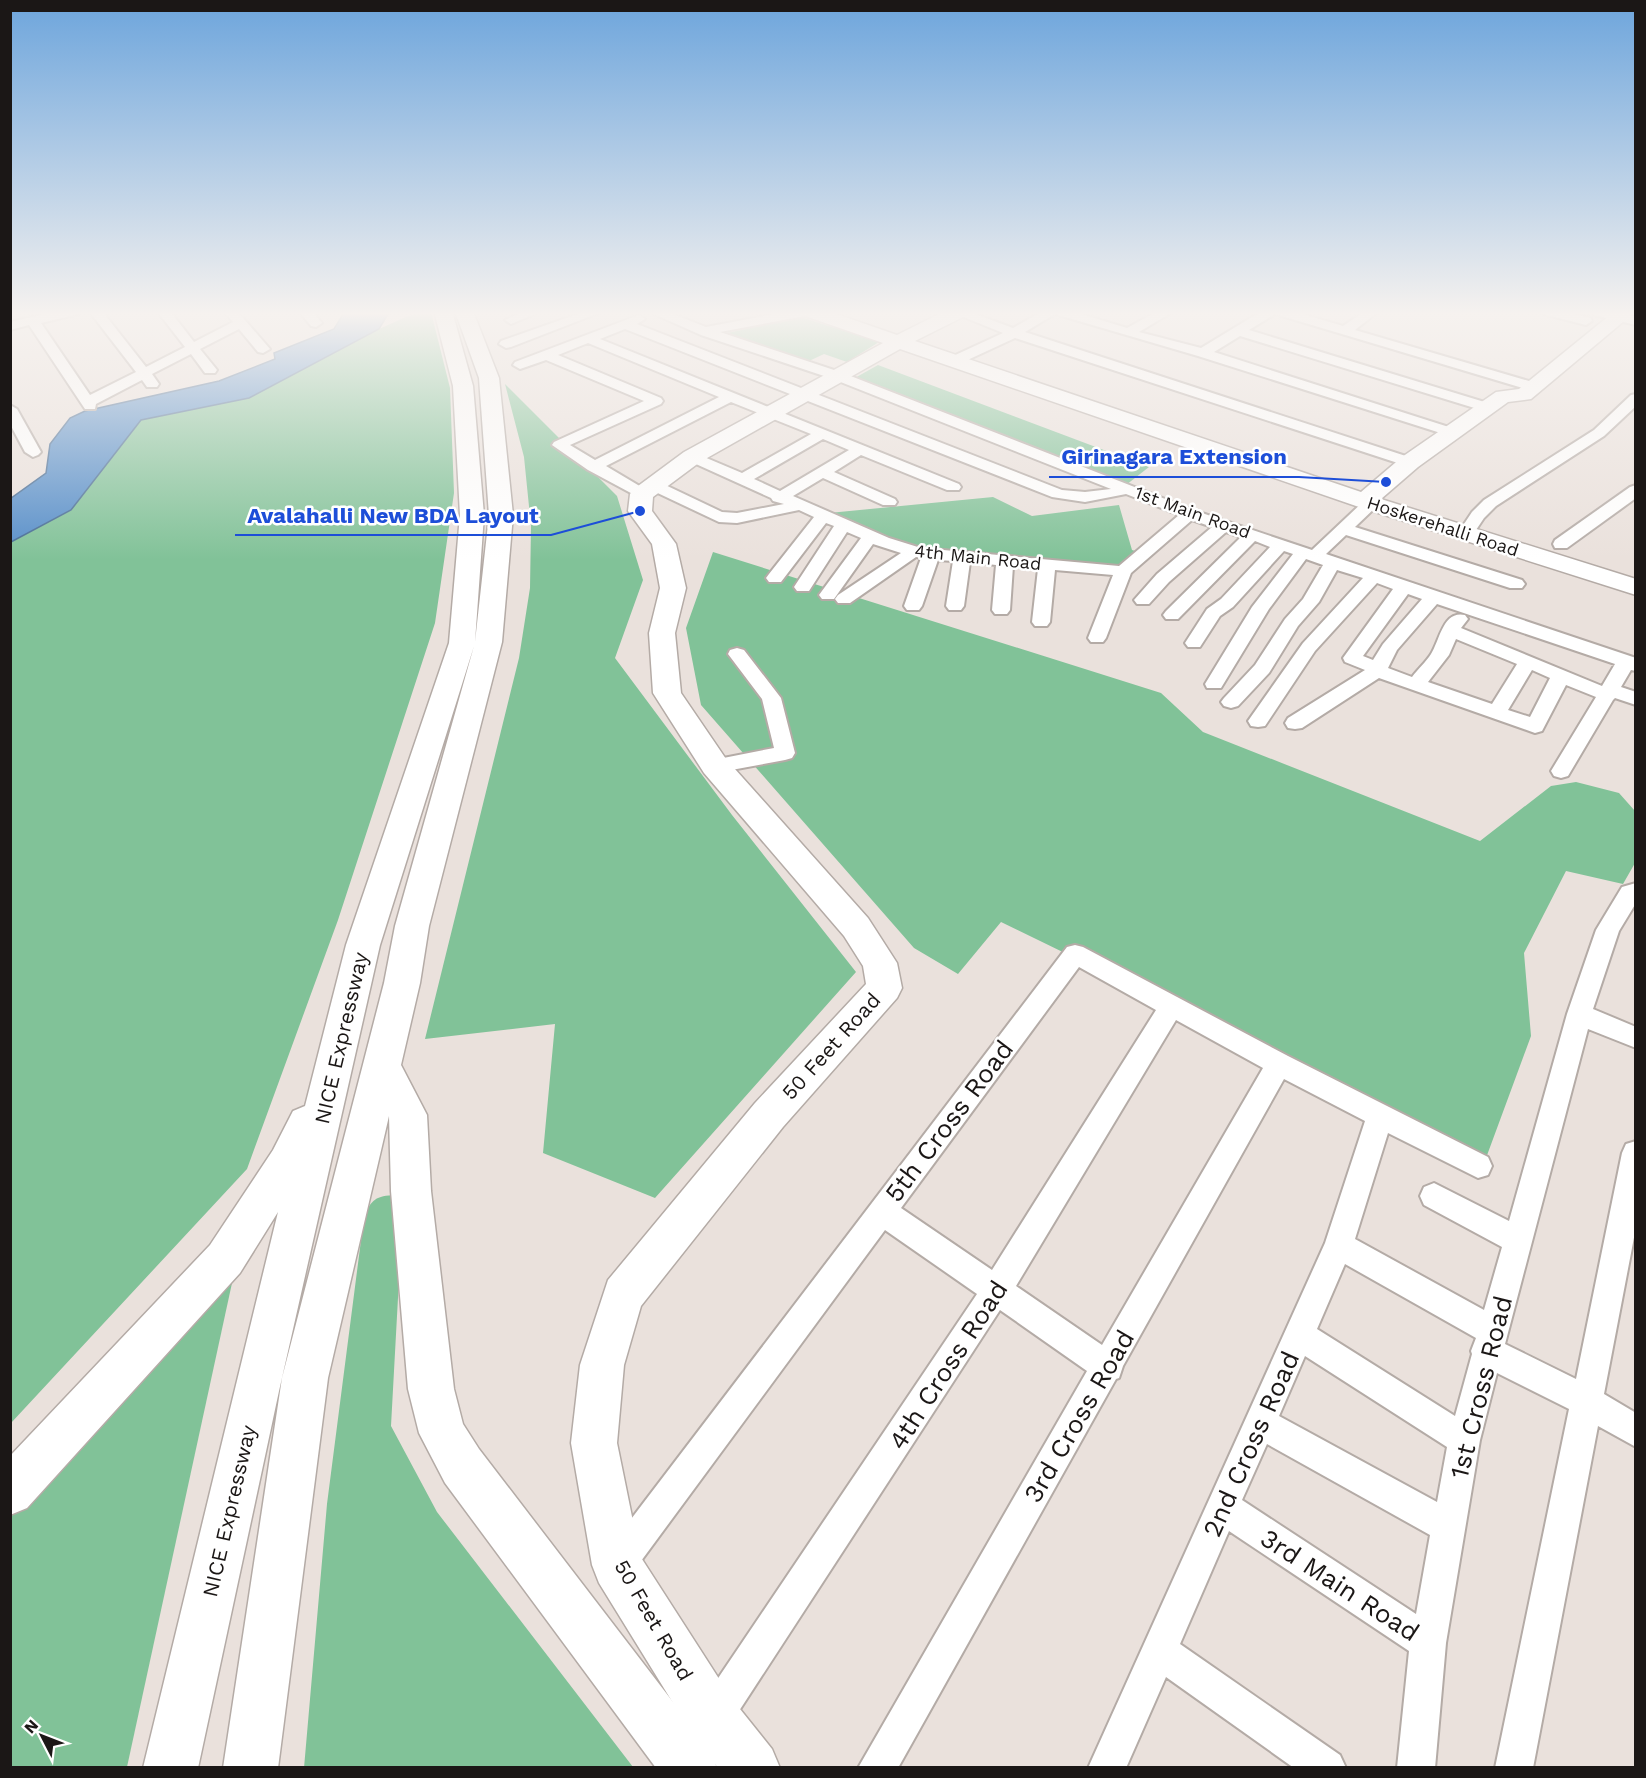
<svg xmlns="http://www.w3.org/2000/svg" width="1646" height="1778" font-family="'Work Sans',sans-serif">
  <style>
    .green { fill: #81c298 }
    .water { fill: #568ec9; stroke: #446a93; stroke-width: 1.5 }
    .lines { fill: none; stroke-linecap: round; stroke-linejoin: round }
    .street-casing { stroke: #b4aba6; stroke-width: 4 }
    .secondary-casing { stroke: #b4aba6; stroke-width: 3 }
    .highway-casing { stroke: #b4aba6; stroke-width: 3 }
    .street { fill: #fff; fill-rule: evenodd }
    .secondary { fill: #fff; fill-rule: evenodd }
    .highway { fill: #fff; fill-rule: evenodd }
    .labels { text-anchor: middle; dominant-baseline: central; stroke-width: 5; stroke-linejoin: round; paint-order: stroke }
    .far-street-label { font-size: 18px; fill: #1b1716; stroke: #fff }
    .street-label { font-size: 21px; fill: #1b1716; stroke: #fff }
    .near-street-label { font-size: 26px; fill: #1b1716; stroke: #fff }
    .leader { fill: none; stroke: #1d4ed8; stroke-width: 2 }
    .callout-dot { fill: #1d4ed8; stroke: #fff; stroke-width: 2 }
    .callout-label { font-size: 22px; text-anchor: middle; font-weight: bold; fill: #1d4ed8; stroke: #fff; stroke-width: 5; stroke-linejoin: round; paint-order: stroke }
  </style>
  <rect width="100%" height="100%" fill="#eae1dc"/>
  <g class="green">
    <path d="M431,312L450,388L454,493L435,623L338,920L247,1169L11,1423V542L71,510L141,420L249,398L379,329L408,316Z"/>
    <path d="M801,317L879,342L847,362L824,354L809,361L727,333Z"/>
    <path d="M878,365L1149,467L1126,485L853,379Z"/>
    <path d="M505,384L617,496L643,580L615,658L732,815L856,972L655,1198L543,1153L555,1024L425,1039L519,658L530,588L531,526L524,457Z"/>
    <path d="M993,497L1032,516L1119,505L1132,550L1142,553L1121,569L916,550L829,513Z"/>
    <path d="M713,552L1161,693L1203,732L1480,841L1551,786L1576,782L1619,793L1635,811V863L1623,884L1566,871L1524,953L1531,1036L1486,1158L1001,922L958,974L914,948L701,705L686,628Z"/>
    <path d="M396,1195L403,1206L391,1426L437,1512L633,1767L304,1768L327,1504L364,1217C372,1199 375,1196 396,1195Z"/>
    <path d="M237,1260L127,1767L11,1768V1513Z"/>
  </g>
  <path class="water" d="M345,311H390L379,329L249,398L141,420L71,510L11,542L10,499L46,473L50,444L70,418L85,411L219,381L275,359L274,353L334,329Z"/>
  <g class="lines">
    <g class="street-casing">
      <g id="street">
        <path d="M58,311H81L79,314L41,323L90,395L136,372L89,311H102L146,367L185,347L157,311H170L194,342L233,322L224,311H237L270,349L263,353L258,352L239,329L200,349L217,370L215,373H205L191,354L152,374L159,384L157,387H147L142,380L96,404L95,409H85L29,325L10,330V322Z"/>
        <path d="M299,311H312L322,323L316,327L311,326Z"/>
        <path d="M524,311H542L511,324L505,320Z"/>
        <path d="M586,311H604L511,347L506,348L499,344L501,341Z"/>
        <path d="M647,311H665L706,327L790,311H816L810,315L720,332L843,373L1196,511L1312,550L1365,500H1377L1379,503L1377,506L1355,527L1522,580L1525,584L1522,588H1510L1346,535L1326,554L1636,658V671L1631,670L1621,687L1636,692V705L1615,698L1613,700L1568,776L1561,778L1554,776L1551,771L1596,697L1566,685L1542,731L1535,733L1379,678L1302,728L1295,729L1288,728L1285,723L1288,718L1365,670L1345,662L1343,658L1393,589L1377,583L1315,651L1265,726L1258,727L1251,726L1248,721L1303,643L1363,578L1337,570L1319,602L1298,626L1269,673L1238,706L1231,708L1224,706L1221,702L1224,698L1255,665L1285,619L1303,599L1323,565L1306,559L1269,609L1221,688H1207L1205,684L1252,607L1293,554L1284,551L1233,607L1220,616L1200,647H1188L1185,643L1207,609L1221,599L1270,547L1255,541L1178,619H1166L1163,615L1166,611L1241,537L1226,532L1169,582L1149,604H1137L1134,600L1157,574L1212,527L1192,520L1131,573L1106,638L1103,642H1091L1088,638L1113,575L1055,570L1050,622L1047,626H1035L1032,622L1038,569L1013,566L1010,610L1007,614H995L992,610L996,565L970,562L964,606L961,610H949L946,606L953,561L938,560L922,606L919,610H907L904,606L921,558L916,557L850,603H838L835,599L838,595L901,553L873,544L834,599H822L819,595L861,538L847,532L809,591H797L794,587L834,526L826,523L781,582H769L766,578L769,574L814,517L799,510L737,523L719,522L647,488L645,485L647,482H659L722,512L737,513L784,504L773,501L771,498L687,460L684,457L692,452L697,454L742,473L811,434L731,402L606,466L648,491L650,494L642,499L588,470L552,445L554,442L644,401L546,360L520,369L513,365L515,362L639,315L645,319L637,324L1062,490L1085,492L1111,489L833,379L701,335ZM625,329L1052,497L1085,502L1126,494L1179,515L1119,566L921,548L889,538L793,496L823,478L883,505H895L897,502L895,499L834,472L861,455L947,490H959L961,487L959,484L600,339ZM588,343L719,397L595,460L570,445L661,404L663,401L661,398L558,355ZM823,439L849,450L780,491L754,479ZM1408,594L1422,599L1383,644L1373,660L1363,656ZM1437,604L1615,664L1602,686L1461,628L1468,619L1465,615C1443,610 1440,640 1431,654C1426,662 1418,669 1412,677L1388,668L1397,650ZM1456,639L1517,664L1492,704L1428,682L1449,655ZM1532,670L1550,678L1530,717L1508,710Z"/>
        <path d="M949,311H967L1013,328L1043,311H1071L1127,328L1158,311H1174L1139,332L1201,348L1262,311H1292L1343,326L1365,311H1379L1355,330L1539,384L1541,387L1539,390H1529L1275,314L1249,330L1491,404L1493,407L1491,410H1481L1240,336L1214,352L1455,429L1457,432L1450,436L1198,356L1055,314L1025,332L1415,459L1418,462L1410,467L1015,338L961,363H951L949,360L951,357L1003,333Z"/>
        <path d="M1541,311H1563L1591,318L1592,321L1586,325L1543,314Z"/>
        <path d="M1610,311L1636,317V325L1594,315L1592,312Z"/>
        <path d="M1636,394V406L1604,436L1496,506L1484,518L1472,536H1460L1458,533L1472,512L1484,500L1594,430L1631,395Z"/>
        <path d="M10,405L17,409L41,452L38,455L33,457L25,452L10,424Z"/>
        <path d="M1636,485V498L1567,548H1555L1553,544L1555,540L1630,487Z"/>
        <path d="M737,648L744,650L781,698L795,753L792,758L785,760L715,773L708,771L705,766L708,761L774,748L762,699L728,654L730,650Z"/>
        <path d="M1636,883V903L1619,931L1593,1009L1636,1027V1048L1588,1029L1505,1344L1576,1379L1622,1153L1626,1144L1636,1141V1227L1604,1394L1636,1413V1447L1598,1426L1533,1768H1495L1569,1409L1497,1373L1480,1440L1446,1643L1435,1768H1397L1409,1651L1229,1531L1180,1644L1340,1755L1346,1768H1294L1166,1677L1126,1768H1088L1325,1243L1365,1121L1284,1079L1123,1366L1119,1378L1116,1379L898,1768H858L1087,1371L1000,1310L726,1731L713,1736L700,1731L695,1718L700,1705L977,1294L885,1230L630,1576L618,1581L606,1576L601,1564L606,1552L1067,947L1075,945L1083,947L1288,1056L1488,1157L1492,1166L1488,1175L1478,1178L1388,1133L1355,1239L1484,1310L1502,1247L1424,1205L1420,1196L1424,1187L1434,1183L1509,1221L1567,1014L1596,930L1622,887ZM1079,967L1156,1010L992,1270L901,1208ZM1176,1020L1263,1068L1102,1345L1016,1286ZM1345,1264L1476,1338L1471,1351L1472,1354L1455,1416L1317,1329ZM1305,1356L1447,1447L1437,1502L1279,1416ZM1267,1444L1430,1535L1416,1614L1242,1500Z"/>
      </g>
    </g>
    <g class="secondary-casing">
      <path id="secondary" d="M800,311H828L897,335L945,311H969L967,315L915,341L1361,492L1402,457L1496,392L1519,389L1615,311H1636L1531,399L1508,402L1418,467L1381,499L1636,579V595L1356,506L900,349L700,462L653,497L652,511L676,544L686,588L675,633L681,693L726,759L868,918L897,963L902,988L897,998L783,1127L641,1306L624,1365L617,1443L640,1556L732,1699L772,1749L780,1768H718L694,1737L599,1583L592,1565L571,1443L580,1365L608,1280L755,1103L866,984L863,966L844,936L704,773L653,693L649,633L660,588L652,544L628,511L630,494L634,489L684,452L883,343L802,315Z"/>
    </g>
    <g class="highway-casing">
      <path id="highway" d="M434,311H452L473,386L484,515L475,642L489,515L479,378L455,311H473L499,378L513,515L502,642L429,926L420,983L401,1065L427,1115L431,1191L454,1389L463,1424L479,1449L709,1749L717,1768H656L445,1483L419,1433L408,1389L391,1191L389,1116L328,1378L278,1768H223L282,1378L384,983L395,926L474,646L380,945L279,1391L198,1768H143L278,1212L240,1273L27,1508L10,1515V1456L210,1245L273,1150L293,1111L305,1106L346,945L449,643L460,515L453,386Z"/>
    </g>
    <use href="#street" class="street"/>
    <use href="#secondary" class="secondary"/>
    <use href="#highway" class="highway"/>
  </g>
  <linearGradient id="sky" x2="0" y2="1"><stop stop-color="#6da5dc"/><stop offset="0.56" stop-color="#f6f2ef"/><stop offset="1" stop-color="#f6f2ef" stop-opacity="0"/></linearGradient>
  <rect width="1646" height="560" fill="url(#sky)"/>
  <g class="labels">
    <g class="far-street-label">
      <text transform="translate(1193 512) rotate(20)">1st Main Road</text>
      <text transform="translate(1443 526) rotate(18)">Hoskerehalli Road</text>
      <text transform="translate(978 557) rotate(6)">4th Main Road</text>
    </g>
    <g class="street-label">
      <text transform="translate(341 1038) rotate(-77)">NICE Expressway</text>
      <text transform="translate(831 1046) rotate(-48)">50 Feet Road</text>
      <text transform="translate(229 1511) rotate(-77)">NICE Expressway</text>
      <text transform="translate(654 1620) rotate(60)">50 Feet Road</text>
    </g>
    <g class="near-street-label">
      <text transform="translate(949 1121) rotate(-53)">5th Cross Road</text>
      <text transform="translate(948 1365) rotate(-57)">4th Cross Road</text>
      <text transform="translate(1481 1387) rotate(-76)">1st Cross Road</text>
      <text transform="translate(1079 1416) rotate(-60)">3rd Cross Road</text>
      <text transform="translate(1251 1444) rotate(-66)">2nd Cross Road</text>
      <text transform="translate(1340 1585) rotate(33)">3rd Main Road</text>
    </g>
  </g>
  <path class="leader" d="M1386 482L1299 477H1049M640 511L551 535H235"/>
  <g class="callout-dot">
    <circle cx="1386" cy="482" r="6"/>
    <circle cx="640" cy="511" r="6"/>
  </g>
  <g class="callout-label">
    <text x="1174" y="464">Girinagara Extension</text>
    <text x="393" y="523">Avalahalli New BDA Layout</text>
  </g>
  <rect width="1646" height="1778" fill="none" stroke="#1b1716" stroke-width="24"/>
  <g transform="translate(42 1736) rotate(312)" stroke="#ffffff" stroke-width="4.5" paint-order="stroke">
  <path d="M0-4.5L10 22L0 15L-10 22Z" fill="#1b1716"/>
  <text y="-9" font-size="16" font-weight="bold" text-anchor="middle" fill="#1b1716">N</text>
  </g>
</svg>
